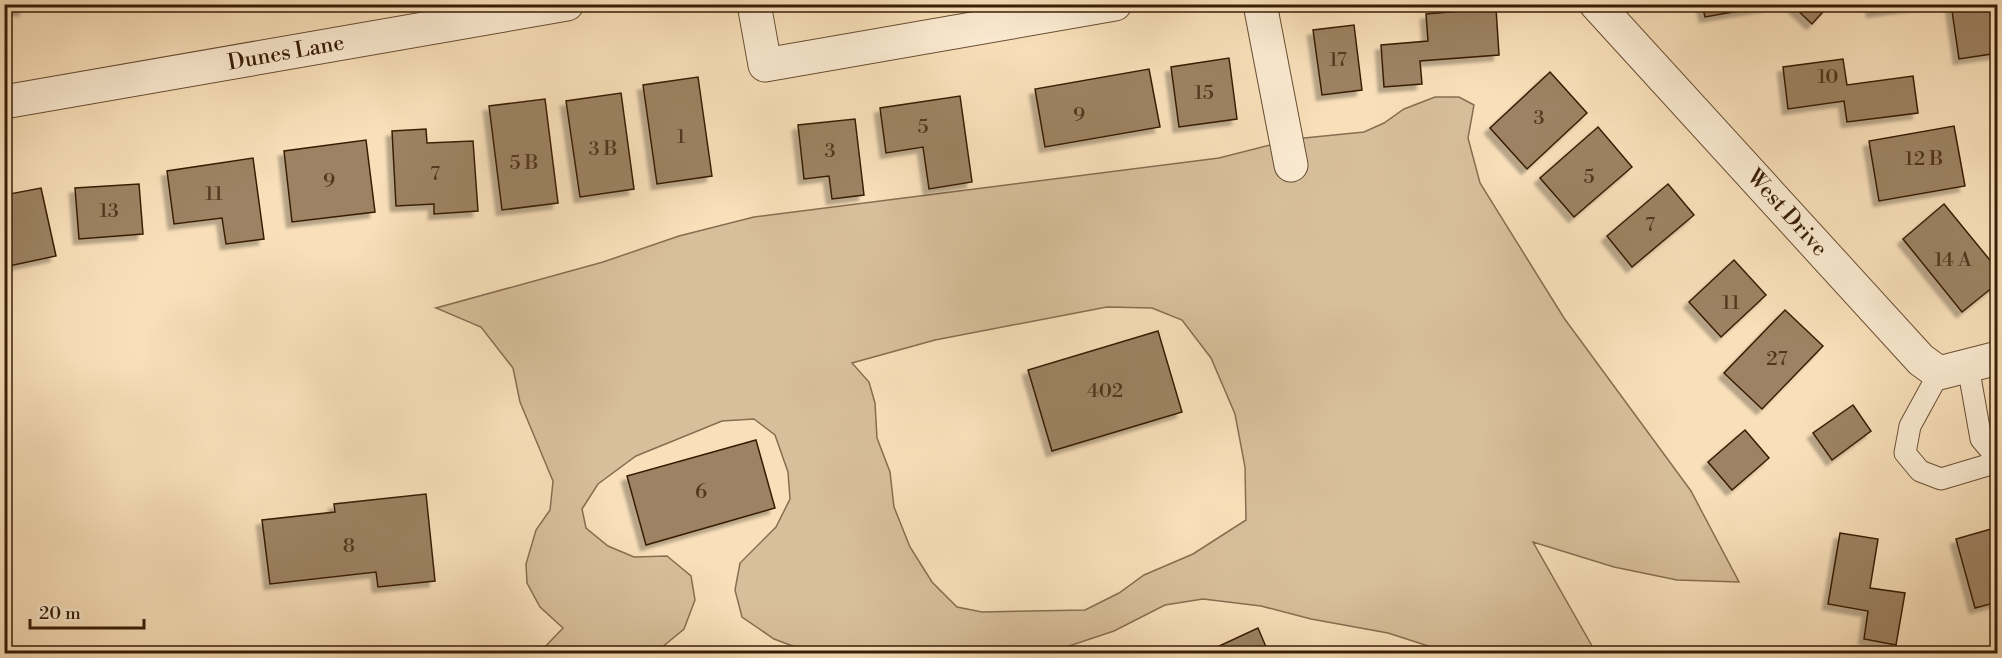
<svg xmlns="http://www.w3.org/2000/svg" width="2002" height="658" font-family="'Libre Bodoni',serif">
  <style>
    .green { fill: #d8bf9b; stroke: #886e50; stroke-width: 1.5; fill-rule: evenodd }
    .building { fill: #9d8364; stroke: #391e06; stroke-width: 1.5; filter: url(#shadow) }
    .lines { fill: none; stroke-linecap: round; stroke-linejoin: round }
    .lane-casing { stroke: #694e33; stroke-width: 23 }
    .street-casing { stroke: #694e33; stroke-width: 35 }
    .lane { stroke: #fbebd2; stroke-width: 21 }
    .street { stroke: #fbebd2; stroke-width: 33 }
    .labels { text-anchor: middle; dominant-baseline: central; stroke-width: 4.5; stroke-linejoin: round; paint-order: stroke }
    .number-label { font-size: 20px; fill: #52371e }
    .street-label { font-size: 22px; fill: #391e06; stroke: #fbebd2 }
  </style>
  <defs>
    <filter id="shadow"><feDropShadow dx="-5.5" dy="5.5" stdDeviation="1.5" flood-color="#0004"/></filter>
  </defs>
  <rect width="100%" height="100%" fill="#f9e0ba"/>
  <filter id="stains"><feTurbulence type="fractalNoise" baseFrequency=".00333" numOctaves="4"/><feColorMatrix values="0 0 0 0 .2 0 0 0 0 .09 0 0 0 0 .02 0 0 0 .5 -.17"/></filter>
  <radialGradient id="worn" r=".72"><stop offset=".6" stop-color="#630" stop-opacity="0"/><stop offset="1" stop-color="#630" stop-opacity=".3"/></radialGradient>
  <path class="green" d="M1435,97H1459L1474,105L1468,138L1480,183L1564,318L1691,491L1739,582L1677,580L1614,567L1533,542L1596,653H1450L1388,633L1311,619L1261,606L1203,599L1165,605L1114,631L1048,653L973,654L972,650L953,654H875L869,651H806L774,639L742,617L735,590L740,563L776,527L790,499L788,472L775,435L754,419L722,421L636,456L598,484L582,509L586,528L608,546L634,557L667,556L691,576L695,600L684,629L655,653H539L563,628L540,607L527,583L526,564L536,530L550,510L553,481L520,402L513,368L481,327L436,308L603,262L679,236L754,217L1219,158L1294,139L1364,132L1384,123L1404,109ZM1107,307L1152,308L1182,320L1211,358L1235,414L1245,467L1246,520L1193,554L1144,575L1119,593L1085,610L982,612L957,607L932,582L910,547L894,507L890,472L877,438L875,403L869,382L852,363L935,340Z"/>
  <g class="building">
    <rect x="4" y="4" width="21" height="6"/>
    <path d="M1702,4H1767V6L1705,17Z"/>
    <path d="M1791,4H1830L1812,24Z"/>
    <path d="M1871,4H1926L1872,12Z"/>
    <path d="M1951,4H1998V53L1959,59Z"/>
    <path d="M1496,8L1499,55L1420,61L1422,84L1384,87L1381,45L1428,41L1426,14Z"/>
    <path d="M1354,25L1362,90L1322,95L1313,30Z"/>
    <path d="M1229,58L1237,119L1179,127L1171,67Z"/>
    <path d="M1843,59L1847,85L1913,76L1918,113L1847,122L1844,101L1788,109L1783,67Z"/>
    <path d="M1149,69L1160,127L1045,147L1035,89Z"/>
    <path d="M1550,72L1587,113L1527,169L1490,128Z"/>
    <path d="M698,77L712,176L657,184L643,85Z"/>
    <path d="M621,93L634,189L580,197L566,101Z"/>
    <path d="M960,96L972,182L929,189L923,147L886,153L880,108Z"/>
    <path d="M545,99L558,203L502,210L489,106Z"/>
    <path d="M855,119L864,195L832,199L829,176L804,179L798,125Z"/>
    <path d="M1954,126L1965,186L1879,201L1869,141Z"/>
    <path d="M1598,127L1632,167L1574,217L1540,178Z"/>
    <path d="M426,129L427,143L473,141L478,211L434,214V204L396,206L392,131Z"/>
    <path d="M366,140L375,212L292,222L284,151Z"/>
    <path d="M253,158L264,239L226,244L222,218L174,224L167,171Z"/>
    <path d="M139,184L143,234L79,239L75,188Z"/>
    <path d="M1668,184L1694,215L1632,267L1607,236Z"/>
    <path d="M41,188L56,256L4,267V195Z"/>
    <path d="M1944,204L1998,270V283L1962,312L1903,239Z"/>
    <path d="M1734,260L1766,295L1721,337L1689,302Z"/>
    <path d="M1785,310L1823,346L1762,409L1724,373Z"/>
    <path d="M1158,331L1182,412L1052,451L1028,370Z"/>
    <path d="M1853,405L1871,431L1832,460L1813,433Z"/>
    <path d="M1745,430L1769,458L1732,490L1708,462Z"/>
    <path d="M756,440L775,508L646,545L627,476Z"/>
    <path d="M426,494L435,581L378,587L376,572L270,584L262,520L335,512L334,504Z"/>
    <path d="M1998,527V602L1975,608L1956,539Z"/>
    <path d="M1840,533L1878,539L1870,588L1905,593L1896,645L1864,639L1868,611L1828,604Z"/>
    <path d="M1258,628L1269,654H1202Z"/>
  </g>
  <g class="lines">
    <g class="lane-casing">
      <g id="lane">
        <path d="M1968,366L1981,439L1998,459"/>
        <path d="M1939,373L1910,426L1905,453L1920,471L1941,479L1998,462"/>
      </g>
    </g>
    <g class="street-casing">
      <g id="street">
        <path d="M754,4L765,65L1115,4"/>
        <path d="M1260,4L1291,165"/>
        <path d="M1596,4L1921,360L1939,373L1998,358"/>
        <path d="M4,102L567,4"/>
      </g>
    </g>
    <use href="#lane" class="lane"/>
    <use href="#street" class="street"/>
  </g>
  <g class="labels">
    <g class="number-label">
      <text x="1338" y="60">17</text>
      <text x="1828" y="77">10</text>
      <text x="1204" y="93">15</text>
      <text x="1079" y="115">9</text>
      <text x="1539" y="118">3</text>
      <text x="923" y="127">5</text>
      <text x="681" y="137">1</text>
      <text x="603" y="149">3 B</text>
      <text x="830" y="151">3</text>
      <text x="1924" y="159">12 B</text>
      <text x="524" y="163">5 B</text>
      <text x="435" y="174">7</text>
      <text x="1589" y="177">5</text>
      <text x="329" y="181">9</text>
      <text x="214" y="194">11</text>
      <text x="109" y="211">13</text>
      <text x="1650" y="225">7</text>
      <text x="1953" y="260">14 A</text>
      <text x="1731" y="303">11</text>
      <text x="1777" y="359">27</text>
      <text x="1105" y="391">402</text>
      <text x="701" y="492">6</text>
      <text x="349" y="546">8</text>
    </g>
    <g class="street-label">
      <text transform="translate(286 53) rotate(-10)">Dunes Lane</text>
      <text transform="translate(1787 213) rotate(48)">West Drive</text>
    </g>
  </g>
  <rect width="2002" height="658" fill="none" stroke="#f9e0ba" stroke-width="24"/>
  <rect x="6" y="6" width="1990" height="646" fill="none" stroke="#391e06" stroke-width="3"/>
  <rect x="12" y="12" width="1978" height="634" fill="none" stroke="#391e06" stroke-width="1.5"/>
  <path d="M30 619v9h114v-9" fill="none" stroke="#391e06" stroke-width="3"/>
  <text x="39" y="619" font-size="18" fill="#391e06" stroke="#fbebd2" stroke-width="4.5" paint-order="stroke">20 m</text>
  <rect width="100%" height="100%" filter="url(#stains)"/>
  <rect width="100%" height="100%" fill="url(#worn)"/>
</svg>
